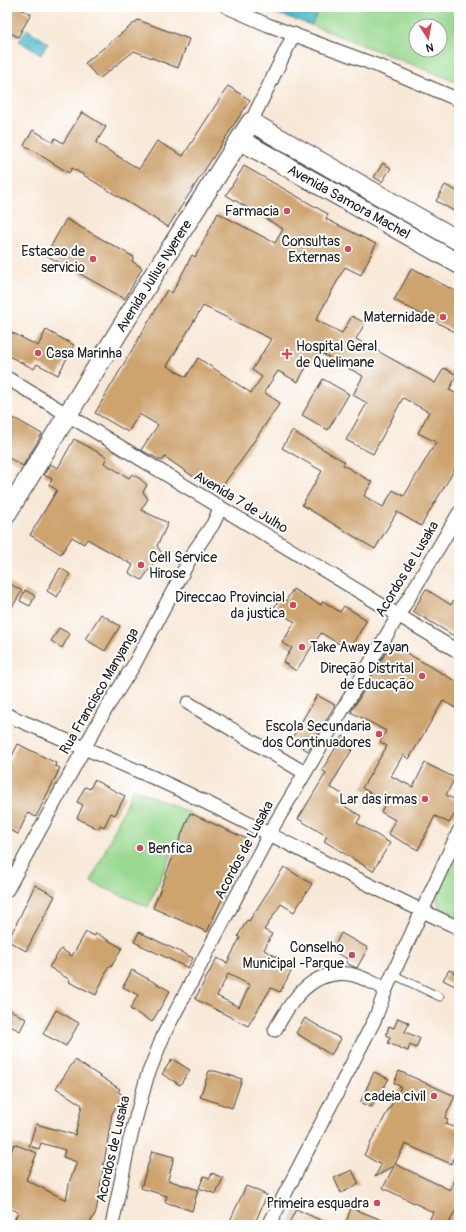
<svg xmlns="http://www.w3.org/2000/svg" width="466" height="1232" font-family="Pangolin,sans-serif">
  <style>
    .green { fill: #98d88f; stroke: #5a7a56; fill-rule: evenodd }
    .water { fill: #50bbcc; stroke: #366c74 }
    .building { fill: #cda36e; fill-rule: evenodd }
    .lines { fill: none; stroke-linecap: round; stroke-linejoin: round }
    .lane-casing { stroke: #3d3b38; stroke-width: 9 }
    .street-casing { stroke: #3d3b38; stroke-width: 15 }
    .secondary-casing { stroke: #3d3b38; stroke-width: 21 }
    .lane { stroke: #fff; stroke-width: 7 }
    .street { stroke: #fff; stroke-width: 13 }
    .secondary { stroke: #fff; stroke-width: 19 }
    .poi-dot { fill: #d1495b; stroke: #fff; stroke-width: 1.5 }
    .labels { text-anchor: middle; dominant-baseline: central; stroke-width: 4; stroke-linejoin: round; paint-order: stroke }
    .street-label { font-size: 14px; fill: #1c1c1c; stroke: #fff }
    .poi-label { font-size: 14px; fill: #1c1c1c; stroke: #fff; text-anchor: end }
  </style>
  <rect width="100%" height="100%" fill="#fff"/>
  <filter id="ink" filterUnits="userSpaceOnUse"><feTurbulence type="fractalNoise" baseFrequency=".025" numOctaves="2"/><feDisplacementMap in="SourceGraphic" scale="8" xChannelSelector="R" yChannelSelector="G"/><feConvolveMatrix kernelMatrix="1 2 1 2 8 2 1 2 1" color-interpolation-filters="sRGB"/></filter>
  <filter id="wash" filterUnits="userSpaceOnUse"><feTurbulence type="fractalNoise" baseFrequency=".012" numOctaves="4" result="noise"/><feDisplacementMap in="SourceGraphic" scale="16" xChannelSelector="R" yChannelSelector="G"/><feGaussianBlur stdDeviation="0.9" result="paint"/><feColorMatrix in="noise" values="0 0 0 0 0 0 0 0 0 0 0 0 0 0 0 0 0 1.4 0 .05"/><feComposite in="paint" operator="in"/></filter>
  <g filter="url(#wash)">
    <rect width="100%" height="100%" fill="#f8e8d7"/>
    <g class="green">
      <path d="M321,7H459V83L311,25ZM416,26H440V50H416Z"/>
      <path d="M133,788L190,813L148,907L91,882Z"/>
      <path d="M459,848V918L440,909L436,895Z"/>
    </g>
    <g class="water">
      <path d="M257,7H321L311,25Z"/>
      <path d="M27,29L48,43L41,55L19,41Z"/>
    </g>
    <g id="blocks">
      <g class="building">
        <path d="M7,7H25L23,10L31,14L18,37L7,31Z"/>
        <path d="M138,20L189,39L178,68L134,51L99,79L85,63Z"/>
        <path d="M228,86L250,100L168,227L72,168L69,173L24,145L33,130L53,142L55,138L63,143L82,112L106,127L96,143L139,169L157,141L183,156Z"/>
        <path d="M383,163L391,168L382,182L374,177Z"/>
        <path d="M244,166L328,214L326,219L376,244L361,275L345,267L316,320L342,333L352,316L365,323L356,339L435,383L444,368L457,375L449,390L459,395V462L421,526L397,512L375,549L302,505L322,471L282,448L292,431L345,462L343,465L372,482L364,496L383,507L393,490L404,496L436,442L418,433L429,412L403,398L373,454L346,440L367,403L353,395L363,376L319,352L314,362L310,360L298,382L278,371L264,392L280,403L248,450H249L217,493L165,457L162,461L141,450L158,425L139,414L128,432L95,413L167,290L172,293L192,255L195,257L218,213L275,243L283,229L226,195ZM203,306L271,339L252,370L262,377L251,393L198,358L186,377L167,366Z"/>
        <path d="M445,185L459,192V214L436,201Z"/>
        <path d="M66,219L134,257L132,261L142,268L125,299L46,255Z"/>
        <path d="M412,268L459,293V334L394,300Z"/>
        <path d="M7,330L38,346L46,330L74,345L58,375L37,364L34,369L7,355Z"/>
        <path d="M323,379L349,394L328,430L302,415Z"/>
        <path d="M14,418L42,434L23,466L7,457V431Z"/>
        <path d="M74,439L107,457L104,463L129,478L132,474L139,478L147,485L143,492L148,499L141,510L168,523L157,546L161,552L142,580L129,573L133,565L87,539L84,544L72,537L61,554L30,535L57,490L49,485L52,479L44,475L50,464L58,468Z"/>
        <path d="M60,568L70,574L57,597L47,591Z"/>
        <path d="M7,582L22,591L7,615Z"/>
        <path d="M293,589L321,605L323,601L340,612L344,606L367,620L349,650L321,633L296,671L283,662L292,648L282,643L295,622L273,609L280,598L286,601Z"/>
        <path d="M426,589L451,605L459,592V639L413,611Z"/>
        <path d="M25,590L35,596L30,606L20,601Z"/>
        <path d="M101,614L120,626L105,651L85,639Z"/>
        <path d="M59,628L70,634L62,648L51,641Z"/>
        <path d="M391,644L459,683V710L443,701L409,759L403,755L391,776L413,787L425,763L455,778L446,795L459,802V817L454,815L449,823L435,816L418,850L388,834L395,820L381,812L386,802L362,788L387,746L380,742L386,731L351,712Z"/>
        <path d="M317,695L335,705L308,751L291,740Z"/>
        <path d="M343,736L356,743L330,787L344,795L339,803L361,816L357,823L390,843L373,871L324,841L327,836L298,819L326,773L322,770Z"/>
        <path d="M18,744L56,763L55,766L60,768L36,817L28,813L18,834L7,829V766Z"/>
        <path d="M94,780L125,796L115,815L111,813L104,827L100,825L98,829L77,818L83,805L77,802L85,787L90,789Z"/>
        <path d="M190,813L249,840L207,932L153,908Z"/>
        <path d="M284,867L312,884L294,912L281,904L264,930L272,934L264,950L294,966L280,992L271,988L248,1026L195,999L217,958L227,963L240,938L238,936L247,920L249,921ZM228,974L250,985L239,1007L217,996Z"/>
        <path d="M35,885L55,896L26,951L8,941Z"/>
        <path d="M86,932L95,936L96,933L122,948L111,967L109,966L96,995L69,982L70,980L49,967L61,949L72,956Z"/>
        <path d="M139,932L193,958L188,968L134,942Z"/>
        <path d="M341,933L368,948L357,968L346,963L348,959L332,951Z"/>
        <path d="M132,970L170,991L152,1022L130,1009L138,995L123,987Z"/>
        <path d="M449,970L459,975V988L443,980Z"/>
        <path d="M7,1008L26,1019L20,1031L7,1024Z"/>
        <path d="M56,1010L79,1023L66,1046L43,1034Z"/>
        <path d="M305,1018L341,1039L331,1055L296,1033Z"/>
        <path d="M398,1018L409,1023L405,1032L420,1038L416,1048L410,1045L408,1051L388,1043L390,1037L386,1035L389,1026L394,1028Z"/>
        <path d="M172,1059L190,1070L180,1085L162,1074Z"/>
        <path d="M75,1060L120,1089L118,1092L123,1095L112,1114L96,1212L89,1225H12L18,1212L7,1207V1163L14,1144L37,1153L26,1180L66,1200L70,1180L77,1162L63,1157L65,1150L41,1143L39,1149L29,1146L36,1124L75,1135L82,1105L56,1088Z"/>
        <path d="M209,1071H215L242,1079L232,1108L200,1097Z"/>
        <path d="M399,1071L455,1096L445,1118L448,1120L446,1124L459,1129V1145L451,1164L405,1144L395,1164L450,1190L459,1172V1204L448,1225H427L433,1212L383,1188L394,1166L375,1177L381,1165L364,1155L401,1087L394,1083Z"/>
        <path d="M374,1072L389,1079L371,1107L360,1103Z"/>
        <path d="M152,1151L174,1157L168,1180L198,1190L192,1211L165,1202L167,1196L141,1188Z"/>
        <path d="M352,1170L359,1184L341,1193L334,1178Z"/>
        <path d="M212,1173L223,1178L216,1194L199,1188L204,1176L210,1178Z"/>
        <path d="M246,1186L267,1195L254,1225H228Z"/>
        <path d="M351,1208L393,1224V1225H345Z"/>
        <path d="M296,1209L331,1225H288Z"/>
      </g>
    </g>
  </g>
  <g filter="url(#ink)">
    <use href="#blocks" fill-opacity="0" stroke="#3d3b38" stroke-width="1"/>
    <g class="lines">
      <g class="lane-casing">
        <path id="lane" d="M394,975L440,997"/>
      </g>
      <g class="street-casing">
        <g id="street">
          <path d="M227,7L268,25L384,68L459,100"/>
          <path d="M251,122L294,34"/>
          <path d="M7,378L459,652"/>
          <path d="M188,703L305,773"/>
          <path d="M7,715C55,736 104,756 152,777C256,824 355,881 459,928"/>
          <path d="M7,890L104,712L134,665L193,553L213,524L220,509"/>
          <path d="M275,1030C290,1002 311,969 349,974C362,976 374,984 386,989"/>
          <path d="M112,1225L129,1143L147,1077L164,1034L273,827L459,513"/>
          <path d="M269,1225L375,1019L386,989L459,831"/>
        </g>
      </g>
      <g class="secondary-casing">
        <g id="secondary">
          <path d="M240,140L459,264"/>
          <path d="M7,513L153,276L251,122L459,241"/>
        </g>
      </g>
      <use href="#lane" class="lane"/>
      <use href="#street" class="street"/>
      <use href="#secondary" class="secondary"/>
    </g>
  </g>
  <g class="poi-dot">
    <circle cx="287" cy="211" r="4"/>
    <circle cx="348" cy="249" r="4"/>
    <circle cx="93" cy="259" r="4"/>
    <circle cx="443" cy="317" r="4"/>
    <circle cx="38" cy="353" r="4"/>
    <path d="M285 348h4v4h4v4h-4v4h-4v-4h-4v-4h4z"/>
    <circle cx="141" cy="565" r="4"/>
    <circle cx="293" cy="605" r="4"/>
    <circle cx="302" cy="647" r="4"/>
    <circle cx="422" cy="676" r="4"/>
    <circle cx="379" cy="734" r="4"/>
    <circle cx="425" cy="799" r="4"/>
    <circle cx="140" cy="848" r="4"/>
    <circle cx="352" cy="955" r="4"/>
    <circle cx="434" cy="1096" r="4"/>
    <circle cx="377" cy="1203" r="4"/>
  </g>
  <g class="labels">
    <g class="street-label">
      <text transform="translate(349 202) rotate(29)">Avenida Samora Machel</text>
      <text transform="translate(154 276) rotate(-58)">Avenida Julius Nyerere</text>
      <text transform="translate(241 502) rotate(31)">Avenida 7 de Julho</text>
      <text transform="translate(407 569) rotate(-59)">Acordos de Lusaka</text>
      <text transform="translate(99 691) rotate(-60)">Rua Francisco Manyanga</text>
      <text transform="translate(244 850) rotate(-62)">Acordos de Lusaka</text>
      <text transform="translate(113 1149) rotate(-77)">Acordos de Lusaka</text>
    </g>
    <g class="poi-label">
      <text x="279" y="211">Farmacia</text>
      <text x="340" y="241">Consultas<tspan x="340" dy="16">Externas</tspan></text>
      <text x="85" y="251">Estacao de<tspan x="85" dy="16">servicio</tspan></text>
      <text x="435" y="317">Maternidade</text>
      <text x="296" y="346" text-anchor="start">Hospital Geral<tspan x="296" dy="16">de Quelimane</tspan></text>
      <text x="46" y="353" text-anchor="start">Casa Marinha</text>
      <text x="149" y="557" text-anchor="start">Cell Service<tspan x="149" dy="16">Hirose</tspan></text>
      <text x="285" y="597">Direccao Provincial<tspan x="285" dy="16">da justica</tspan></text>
      <text x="310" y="647" text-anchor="start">Take Away Zayan</text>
      <text x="414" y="668">Direção Distrital<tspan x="414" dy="16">de Educação</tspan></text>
      <text x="371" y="726">Escola Secundaria<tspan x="371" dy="16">dos Continuadores</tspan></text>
      <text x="417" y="799">Lar das irmas</text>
      <text x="148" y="848" text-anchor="start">Benfica</text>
      <text x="344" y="947">Conselho<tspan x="344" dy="16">Municipal -Parque</tspan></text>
      <text x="426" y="1096">cadeia civil</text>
      <text x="369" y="1203">Primeira esquadra</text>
    </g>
  </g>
  <rect width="466" height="1232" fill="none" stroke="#fff" stroke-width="24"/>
  <g transform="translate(428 38) rotate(169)"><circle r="19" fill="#ffffff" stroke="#a4a4a4"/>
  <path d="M0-3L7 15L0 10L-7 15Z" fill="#d1495b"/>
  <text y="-6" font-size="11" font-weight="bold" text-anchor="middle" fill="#1c1c1c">N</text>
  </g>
</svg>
